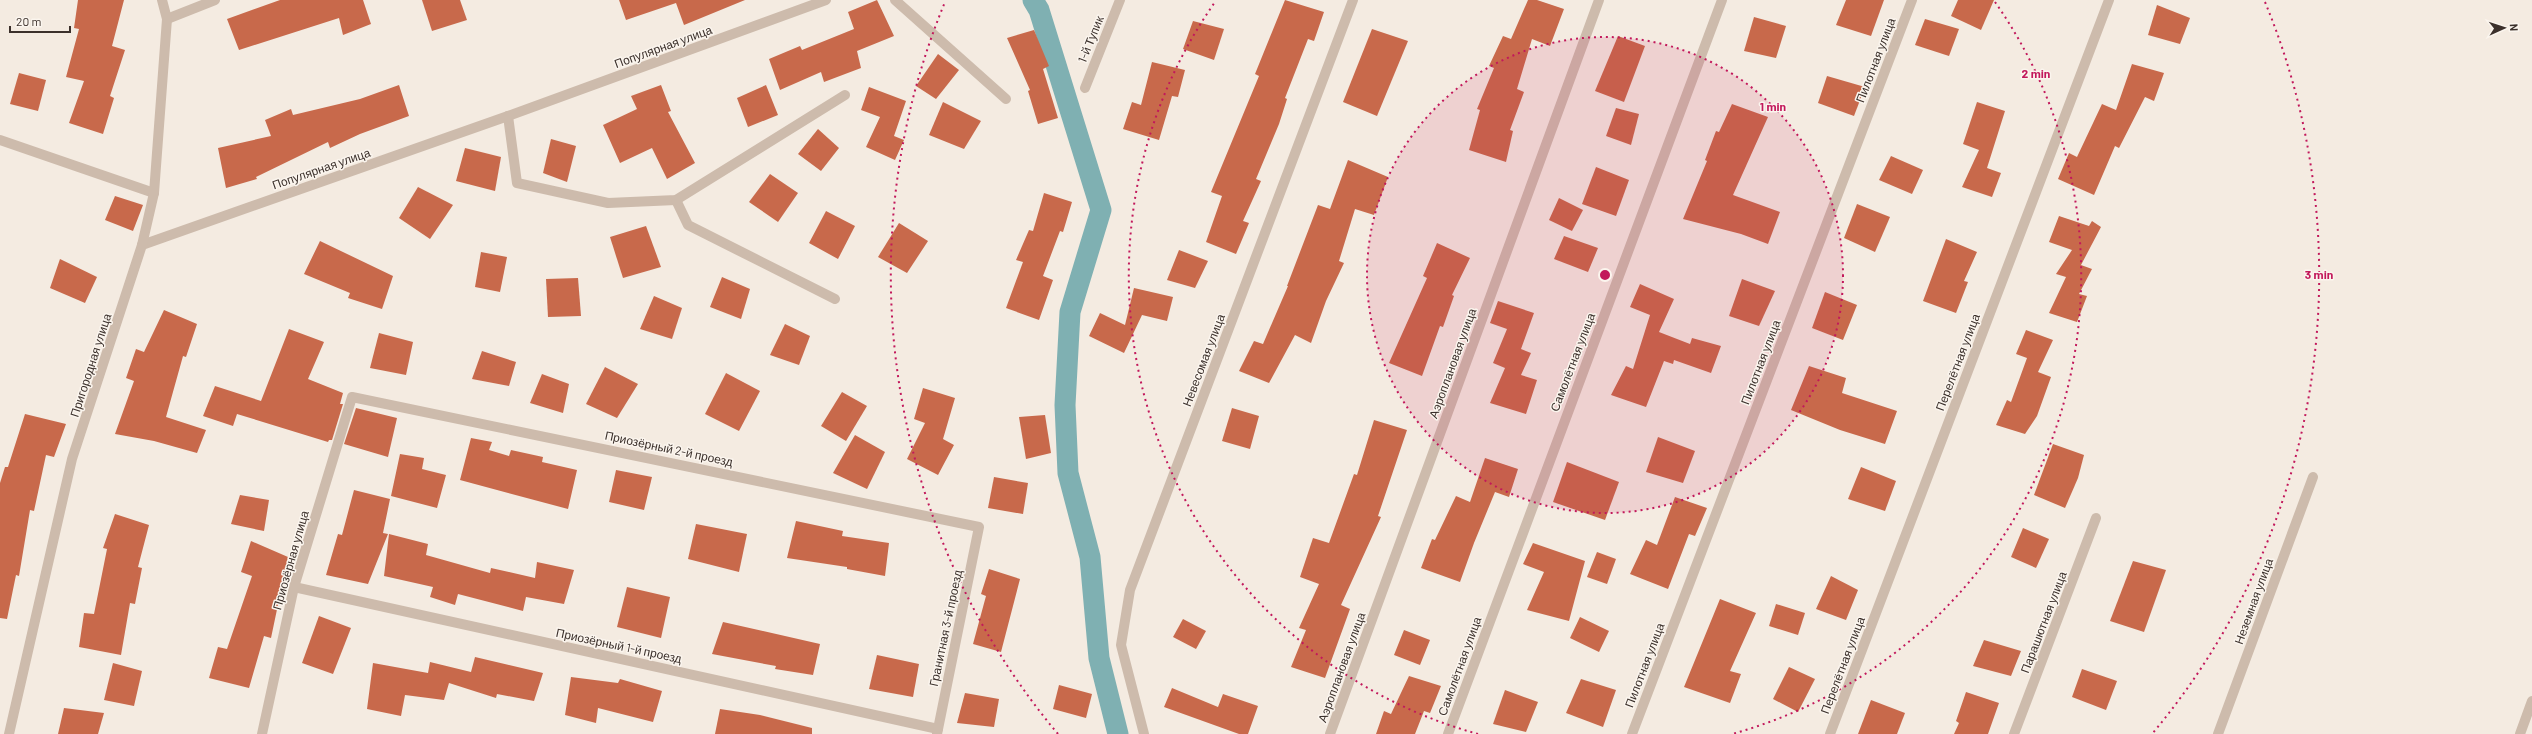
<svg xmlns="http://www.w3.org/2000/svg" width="2532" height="734" font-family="Barlow,sans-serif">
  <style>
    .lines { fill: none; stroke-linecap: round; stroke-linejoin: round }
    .canal { stroke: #7fb0b2; stroke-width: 21 }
    .building { fill: #c8694b }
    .minor { stroke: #cdbbac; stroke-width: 10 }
    .ring { fill: none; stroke: #c2185b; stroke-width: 2; stroke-dasharray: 2 4 }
    .labels { text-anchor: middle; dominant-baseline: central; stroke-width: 3; stroke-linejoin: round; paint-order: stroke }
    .street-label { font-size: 12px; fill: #3b302b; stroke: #fbf5ee }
    .centre { fill: #c2185b; stroke: #fbf5ee; stroke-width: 2 }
    .ring-label { font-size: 12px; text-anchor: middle; font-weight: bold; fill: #c2185b; stroke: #fbf5ee; stroke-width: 3; stroke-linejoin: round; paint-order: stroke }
  </style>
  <rect width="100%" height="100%" fill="#f4ebe1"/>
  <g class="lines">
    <path class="canal" d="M1033,0L1039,10L1101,210L1070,312L1065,405L1068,473L1090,557L1099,658L1118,734"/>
  </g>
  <g class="building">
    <path d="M78,0H124L112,46L125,50L110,96L114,98L103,134L69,123L84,81L66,77L79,29L74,28Z"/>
    <path d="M280,0H363L371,24L343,35L339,18L239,50L227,19Z"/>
    <path d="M422,0H460L467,20L432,31Z"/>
    <path d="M619,0H745L684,25L676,3L626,20Z"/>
    <path d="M877,0L894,36L857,51L861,68L824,82L821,72L780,90L769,59L800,46L802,50L854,29L848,12Z"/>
    <path d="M1285,0L1324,12L1314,41L1308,39L1285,98L1287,99L1279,124L1256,179L1261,181L1243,221L1249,223L1236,254L1206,242L1222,196L1211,192L1259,76L1255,74Z"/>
    <path d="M1528,0H1537L1564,9L1550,46L1532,39L1517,89L1524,92L1510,130L1513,131L1506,162L1469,150L1480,110L1477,109L1494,68L1489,66L1503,36L1511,39Z"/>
    <path d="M1846,0H1884L1871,36L1836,25Z"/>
    <path d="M1958,0H1994L1981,30L1951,16Z"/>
    <path d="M2157,5L2190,18L2180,44L2148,35Z"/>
    <path d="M1754,17L1786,26L1776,58L1744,51Z"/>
    <path d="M1925,19L1959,29L1949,56L1915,45Z"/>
    <path d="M1193,21L1224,29L1214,60L1183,49Z"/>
    <path d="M1372,29L1408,41L1377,116L1343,102Z"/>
    <path d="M1034,30L1049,66L1043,69L1058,118L1038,124L1028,91L1030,90L1007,38Z"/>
    <path d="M1618,36L1645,46L1624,102L1595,91Z"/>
    <path d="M938,54L959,70L936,99L916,86Z"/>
    <path d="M1152,62L1185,70L1178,97L1172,96L1159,140L1123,129L1132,102L1141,105Z"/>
    <path d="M2132,64L2164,73L2154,101L2145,97L2119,148L2115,146L2094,195L2058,179L2069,153L2077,157L2102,104L2116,110Z"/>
    <path d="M19,73L46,80L38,111L10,104Z"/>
    <path d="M1827,76L1865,87L1854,116L1818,103Z"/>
    <path d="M399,85L409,116L360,134L330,148L328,142L256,177L257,179L226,188L218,148L271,136L265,120L291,109L293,115L360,99Z"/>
    <path d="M661,85L671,111L668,112L695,163L667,179L652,148L620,163L603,125L637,109L631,96Z"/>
    <path d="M766,85L778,115L748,127L737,98Z"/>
    <path d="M869,87L906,101L894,136L904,140L895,160L866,147L880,117L861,110Z"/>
    <path d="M943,102L981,121L964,149L929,135Z"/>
    <path d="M1977,102L2005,111L1987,168L2001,173L1992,197L1962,187L1979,150L1963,144Z"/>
    <path d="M1732,104L1768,117L1733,195L1780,212L1768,244L1741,234L1683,219L1707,161L1705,160L1716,131L1719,132Z"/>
    <path d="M1616,108L1639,114L1631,145L1606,136Z"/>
    <path d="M818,129L839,148L821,171L798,154Z"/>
    <path d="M551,139L576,146L567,182L543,173Z"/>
    <path d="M465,148L501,157L495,191L456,181Z"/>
    <path d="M1891,156L1923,170L1912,194L1879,180Z"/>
    <path d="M1348,160L1388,177L1374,215L1355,209L1339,261L1344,263L1326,301L1311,343L1295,335L1269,383L1239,371L1254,341L1263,344L1288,286H1287L1318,205L1330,209Z"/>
    <path d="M1596,167L1629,180L1616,216L1582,204Z"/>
    <path d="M770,174L798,193L778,222L749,202Z"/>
    <path d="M418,187L453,205L430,239L399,218Z"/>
    <path d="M1044,193L1072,202L1063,232L1060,231L1043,276L1053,280L1039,320L1006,308L1023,262L1016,260L1029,230L1033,231Z"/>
    <path d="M115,196L143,205L133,231L105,220Z"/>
    <path d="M1559,198L1583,210L1572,231L1549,220Z"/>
    <path d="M1857,204L1890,217L1875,252L1844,238Z"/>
    <path d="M826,211L855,226L838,259L809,243Z"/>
    <path d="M2059,216L2089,226L2092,221L2101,227L2081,265L2092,269L2079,294L2087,296L2077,322L2049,313L2066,277L2056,274L2072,250L2049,242Z"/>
    <path d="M899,223L928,241L907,273L878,257Z"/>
    <path d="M646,226L661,267L623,278L610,237Z"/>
    <path d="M1564,236L1598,248L1588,272L1554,259Z"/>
    <path d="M1946,239L1977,252L1964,281L1968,282L1956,313L1923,301Z"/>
    <path d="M320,241L393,276L382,309L348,298L350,293L304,274Z"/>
    <path d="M1437,243L1470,258L1452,295L1454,296L1443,327L1440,326L1422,376L1389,363L1427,278L1423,276Z"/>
    <path d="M1179,250L1208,261L1195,288L1167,280Z"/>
    <path d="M481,252L507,257L500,292L475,287Z"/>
    <path d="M60,259L97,277L85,303L50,288Z"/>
    <path d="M722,277L750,289L741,319L710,307Z"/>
    <path d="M578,278L581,316L548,317L546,279Z"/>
    <path d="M1742,279L1775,291L1759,326L1729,316Z"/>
    <path d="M1640,284L1674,299L1659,332L1690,344L1692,338L1721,346L1711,373L1674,360L1673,364L1664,361L1646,407L1611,395L1626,366L1633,369L1650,315L1630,307Z"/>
    <path d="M1134,288L1173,297L1167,321L1142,315L1124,353L1089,336L1100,313L1125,325Z"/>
    <path d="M1825,292L1857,305L1843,340L1812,328Z"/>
    <path d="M654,296L682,308L672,339L640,329Z"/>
    <path d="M1498,301L1534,313L1521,349L1531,353L1521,375L1537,380L1526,414L1490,403L1505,368L1493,363L1507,329L1490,323Z"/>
    <path d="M164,310L197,324L186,357L183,356L166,417L206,430L197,453L154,441L115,434L134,381L126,378L136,349L144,352Z"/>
    <path d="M785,324L810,336L799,365L770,355Z"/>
    <path d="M289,329L324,342L308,379L343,393L340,404H343L332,440H329L328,442L237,414L233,426L203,416L215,386L261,401Z"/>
    <path d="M2026,330L2053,340L2038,372L2051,377L2037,416L2025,434L1996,425L2007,400L2011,402L2027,358L2016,354Z"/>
    <path d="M379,333L413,342L406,375L370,368Z"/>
    <path d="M482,351L516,362L509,386L472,379Z"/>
    <path d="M1809,366L1846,378L1842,393L1897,411L1885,444L1840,430L1791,410Z"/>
    <path d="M605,367L638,384L617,418L586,404Z"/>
    <path d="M726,373L760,391L739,431L705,414Z"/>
    <path d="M542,374L569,384L563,413L530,403Z"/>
    <path d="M923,388L955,398L943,439L954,445L938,475L907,459L925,423L914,419Z"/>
    <path d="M842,392L867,406L846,441L821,426Z"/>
    <path d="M356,408L397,418L388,457L344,444Z"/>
    <path d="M1232,408L1259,416L1250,449L1222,441Z"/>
    <path d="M25,414L66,424L54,457L46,455L34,511L30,510L19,576L16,575L7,619L0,618V483L5,467H8Z"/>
    <path d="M1045,415L1051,453L1026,459L1019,417Z"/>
    <path d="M1374,420L1407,430L1378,516L1381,517L1341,605L1350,609L1325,678L1291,667L1306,630L1299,628L1319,584L1300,577L1313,538L1329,543L1354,474L1357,475Z"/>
    <path d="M855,435L885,452L867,489L833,473Z"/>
    <path d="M1658,437L1695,451L1683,483L1646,472Z"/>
    <path d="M471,438L492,442L489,450L509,456L511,450L543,457L542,462L577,470L568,509L460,480Z"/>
    <path d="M2053,444L2084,455L2078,478L2065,508L2034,495Z"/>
    <path d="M400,454L424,458L422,469L446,475L437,508L391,496Z"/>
    <path d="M1485,458L1518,469L1509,497L1495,492L1474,543L1460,582L1421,568L1432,539L1435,540L1456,496L1470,502Z"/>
    <path d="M1567,462L1619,482L1605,520L1553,502Z"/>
    <path d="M1861,467L1896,481L1885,511L1848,499Z"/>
    <path d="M616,470L652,477L644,510L609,502Z"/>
    <path d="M994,477L1028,483L1023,514L988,508Z"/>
    <path d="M354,490L390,499L383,533L388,534L368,584L326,575L338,534L342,535Z"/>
    <path d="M240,495L269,500L264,531L231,524Z"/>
    <path d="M1675,497L1707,508L1695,536L1689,534L1668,589L1630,574L1646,540L1657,545Z"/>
    <path d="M115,514L149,525L138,567L142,568L135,604L130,603L121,655L79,647L84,613L94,614L107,549L103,548Z"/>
    <path d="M796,521L843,531L842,536L889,543L885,576L847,569V567L787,558Z"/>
    <path d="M696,524L747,534L739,572L688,559Z"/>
    <path d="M2023,528L2049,539L2036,568L2011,557Z"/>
    <path d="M389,534L428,544L426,555L490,573L491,568L535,578L537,562L574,570L564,604L526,597L523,611L458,594L455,605L430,597L433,587L384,576Z"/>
    <path d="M251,541L288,557L271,638L264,636L249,688L209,678L218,647L227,649L252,576L241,572Z"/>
    <path d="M1533,543L1585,561L1569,621L1527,610L1544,572L1523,564Z"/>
    <path d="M1597,552L1616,559L1607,584L1587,577Z"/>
    <path d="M2133,561L2166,570L2144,632L2110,621Z"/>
    <path d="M989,569L1020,579L1001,652L973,644L986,596L981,594Z"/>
    <path d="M1831,576L1858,590L1846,620L1816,609Z"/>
    <path d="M627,587L670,597L661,638L617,627Z"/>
    <path d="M1720,599L1756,613L1730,671L1741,674L1730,703L1684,687Z"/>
    <path d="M1776,604L1805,613L1798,635L1769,626Z"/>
    <path d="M319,616L351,628L333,674L302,663Z"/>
    <path d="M1580,617L1609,631L1599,652L1570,638Z"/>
    <path d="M1183,619L1206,631L1196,649L1173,637Z"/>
    <path d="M723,622L820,644L813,675L775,669L776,666L712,654Z"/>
    <path d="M1404,630L1430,640L1420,665L1394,655Z"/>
    <path d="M1984,640L2021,651L2011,676L1973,666Z"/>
    <path d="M877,655L919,664L913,697L869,689Z"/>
    <path d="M475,657L543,673L534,701L497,694L496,698L449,683L444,700L405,695L401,716L367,709L373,663L428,673L430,662L471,672Z"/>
    <path d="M113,663L142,671L134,706L104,700Z"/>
    <path d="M1789,667L1815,679L1798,712L1773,699Z"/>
    <path d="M2082,669L2117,681L2106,710L2072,697Z"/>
    <path d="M1409,676L1441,686L1430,713L1424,711L1415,734H1376L1384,711L1391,714Z"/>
    <path d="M571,677L618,683L620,679L662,691L653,722L598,708L596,723L565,715Z"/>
    <path d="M1581,679L1616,690L1603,727L1566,713Z"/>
    <path d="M1059,685L1092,694L1086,718L1053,709Z"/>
    <path d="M1172,688L1218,707L1223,694L1258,706L1248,734H1239L1164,707Z"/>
    <path d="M1505,690L1538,702L1526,732L1493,724Z"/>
    <path d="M1966,692L1999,703L1988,734H1954L1959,723L1956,721Z"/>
    <path d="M965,693L999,699L994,727L957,723Z"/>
    <path d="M1871,700L1905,713L1897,734H1858Z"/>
    <path d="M64,708L104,713L98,734H58Z"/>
    <path d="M720,709L760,715L812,728V734H715Z"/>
  </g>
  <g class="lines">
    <g class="minor">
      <path d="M895,0L1006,99"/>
      <path d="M167,19L215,0"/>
      <path d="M1085,88L1120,0"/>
      <path d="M508,116L517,183L608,203L676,200L845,95"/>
      <path d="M0,140L154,193"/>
      <path d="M676,200L688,225L835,299"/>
      <path d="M142,245L508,116L826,0"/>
      <path d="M294,587L938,729"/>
      <path d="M9,734L72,459L142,245L154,193L167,19L162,0"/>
      <path d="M262,734L294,587L352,397L979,527L937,734"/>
      <path d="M1144,734L1121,645L1130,590L1353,0"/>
      <path d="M1330,734L1599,0"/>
      <path d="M1448,734L1722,0"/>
      <path d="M1632,734L1912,0"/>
      <path d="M1830,734L2109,0"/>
      <path d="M2014,734L2096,518"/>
      <path d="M2218,734L2313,477"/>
      <path d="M2520,734L2532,701"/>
    </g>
  </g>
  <circle cx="1605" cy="275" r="238" fill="#c2185b" fill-opacity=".12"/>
  <g class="ring">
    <circle cx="1605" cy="275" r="238"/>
    <path d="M1478 734A476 476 0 0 1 1215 2M1995 2A476 476 0 0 1 1732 734"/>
    <path d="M1058 734A714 714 0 0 1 945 2M2265 2A714 714 0 0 1 2152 734"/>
  </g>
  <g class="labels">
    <g class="street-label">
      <text transform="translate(1090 39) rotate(-68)">1-й Тупик</text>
      <text transform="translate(663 46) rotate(-20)">Популярная улица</text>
      <text transform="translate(1875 60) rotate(-69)">Пилотная улица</text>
      <text transform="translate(321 168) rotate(-19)">Популярная улица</text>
      <text transform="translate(1203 360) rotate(-69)">Невесомая улица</text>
      <text transform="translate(1572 362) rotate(-69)">Самолётная улица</text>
      <text transform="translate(1760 362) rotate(-69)">Пилотная улица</text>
      <text transform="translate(1957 362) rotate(-69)">Перелётная улица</text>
      <text transform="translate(1452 363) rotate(-70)">Аэроплановая улица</text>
      <text transform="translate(90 365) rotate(-72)">Пригородная улица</text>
      <text transform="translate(669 448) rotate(12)">Приозёрный 2-й проезд</text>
      <text transform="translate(290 560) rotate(-74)">Приозёрная улица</text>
      <text transform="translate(2253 601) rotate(-70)">Неземная улица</text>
      <text transform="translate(2043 622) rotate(-69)">Парашютная улица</text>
      <text transform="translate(945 628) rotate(-78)">Гранитная 3-й проезд</text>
      <text transform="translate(619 645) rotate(12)">Приозёрный 1-й проезд</text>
      <text transform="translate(1644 665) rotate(-69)">Пилотная улица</text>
      <text transform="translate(1842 665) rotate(-69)">Перелётная улица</text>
      <text transform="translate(1459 666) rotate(-70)">Самолётная улица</text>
      <text transform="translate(1341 667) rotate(-70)">Аэроплановая улица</text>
    </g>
  </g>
  <circle cx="1605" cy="275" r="6" class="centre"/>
  <g class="ring-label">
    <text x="2036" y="78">2 min</text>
    <text x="1773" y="111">1 min</text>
    <text x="2319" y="279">3 min</text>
  </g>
  <g transform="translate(2504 28) rotate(87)" stroke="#fbf5ee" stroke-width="3" paint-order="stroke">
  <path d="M0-3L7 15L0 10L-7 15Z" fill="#3b302b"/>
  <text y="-6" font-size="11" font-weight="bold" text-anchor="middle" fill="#3b302b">N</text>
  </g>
  <path d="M10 26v6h60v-6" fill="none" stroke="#3b302b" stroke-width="2"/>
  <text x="16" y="26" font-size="12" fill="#3b302b" stroke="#fbf5ee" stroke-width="3" paint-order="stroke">20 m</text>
</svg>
